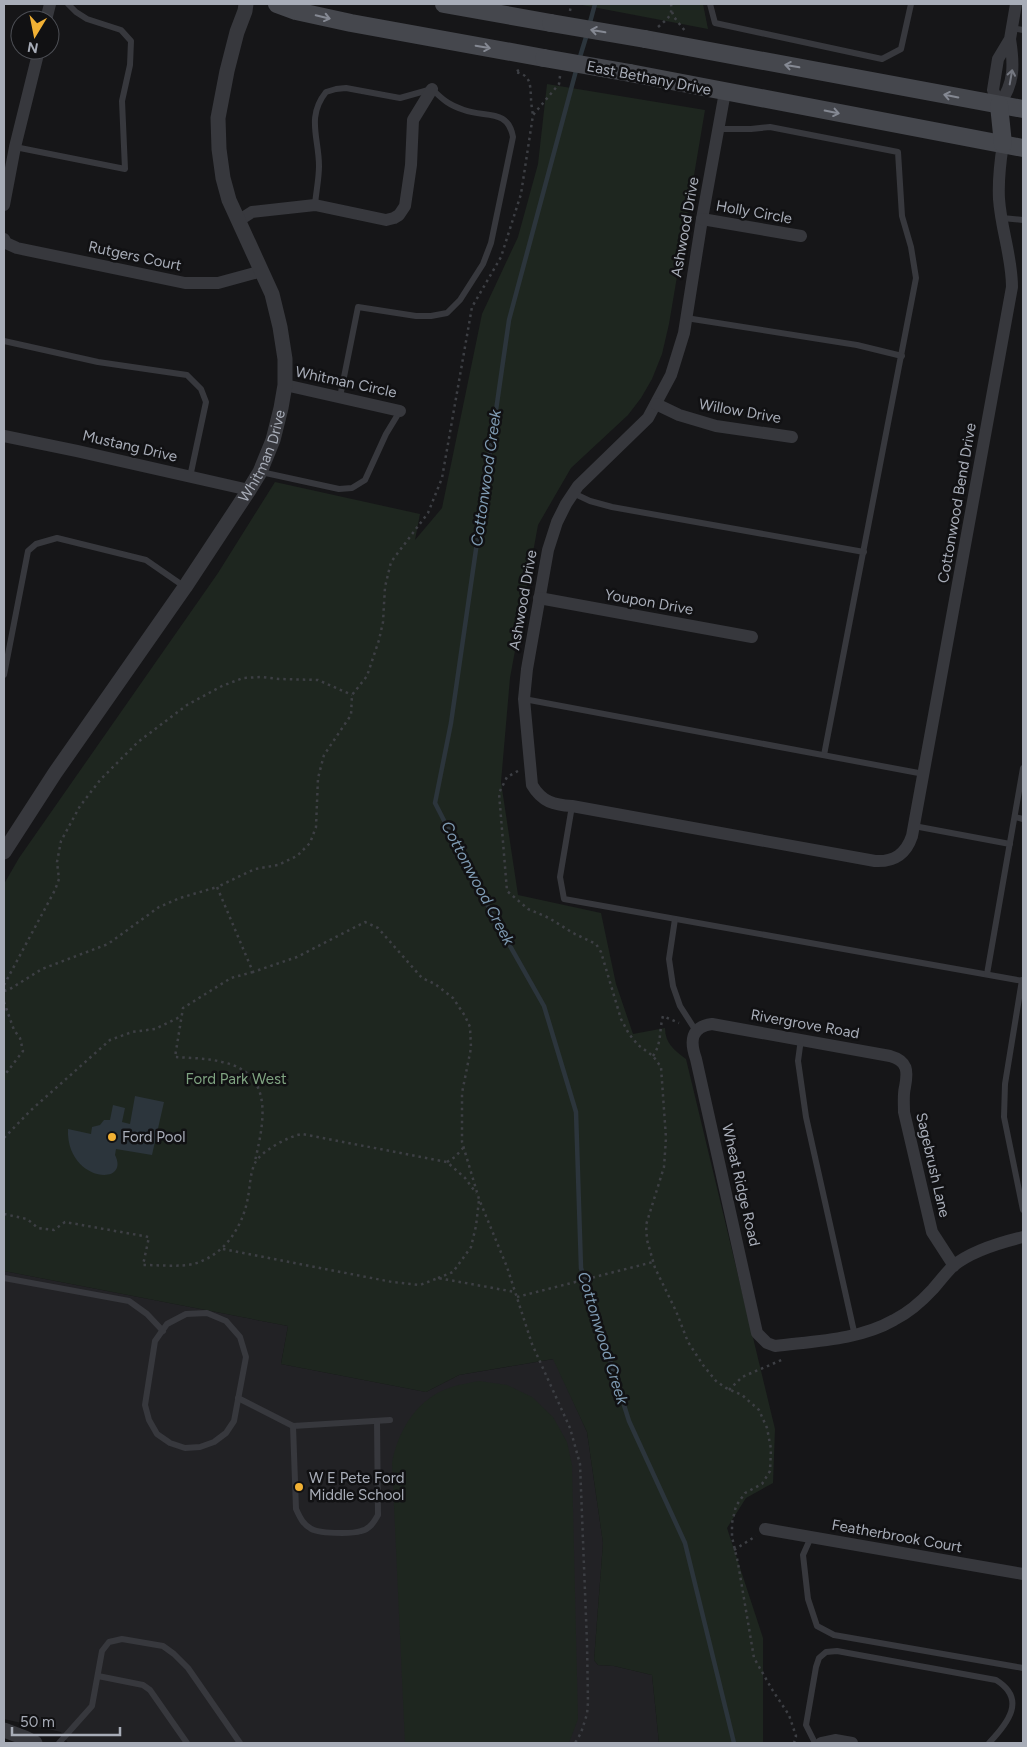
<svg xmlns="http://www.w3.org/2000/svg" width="1027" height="1747" font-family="Figtree,sans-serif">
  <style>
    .built { fill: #222225 }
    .green { fill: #1e261f }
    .water { fill: #2c353c }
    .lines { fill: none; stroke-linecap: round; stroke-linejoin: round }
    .stream { stroke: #2c353c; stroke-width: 4.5 }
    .path { stroke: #3d3f44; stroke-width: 2.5; stroke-dasharray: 2.5 4; stroke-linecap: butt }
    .service { stroke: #37383d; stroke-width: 6 }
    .minor { stroke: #37383d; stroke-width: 12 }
    .tertiary { stroke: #37383d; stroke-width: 15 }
    .secondary { stroke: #45474d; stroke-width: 18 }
    .secondary-bridge { stroke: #45474d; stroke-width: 18 }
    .oneway { stroke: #858993 }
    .oneway2 { stroke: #757881 }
    .poi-dot { fill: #f2b134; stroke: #111113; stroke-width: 2 }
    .labels { text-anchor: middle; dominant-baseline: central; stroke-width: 5; stroke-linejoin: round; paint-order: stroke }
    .street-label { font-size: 15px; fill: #a8adb8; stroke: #111113 }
    .park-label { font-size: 15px; fill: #7fa381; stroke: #111113 }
    .poi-label { font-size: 15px; fill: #a8adb8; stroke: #111113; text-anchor: start }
    .water-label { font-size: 16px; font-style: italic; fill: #7f9bb3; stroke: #111113 }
  </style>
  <rect width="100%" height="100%" fill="#161618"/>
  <path class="built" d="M4,1271L288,1326L281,1364L426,1392L459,1375L554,1359L587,1432L603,1543L594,1660L598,1665L614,1666L652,1675L659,1743H68L61,1732L4,1719Z"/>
  <g class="green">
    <path d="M577,4H703L708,29Z"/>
    <path d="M547,84L705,110L669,324L662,354L652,379L641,398L628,415L571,468L538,525L510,678L501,782L518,895L601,913L616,984L633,1034L665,1028C665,1043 674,1050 686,1059L775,1429L773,1483L746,1498L727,1528L763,1638V1743H659L652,1675L614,1666L598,1665L594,1660L603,1543L587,1432L553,1359L459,1375L426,1392L281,1364L288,1326L4,1271V884L19,858L218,573L275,482L420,514L415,540L442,508L482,314L518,237L538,164Z"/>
    <path d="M479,1381L507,1385L532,1397L553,1417L567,1442L572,1465L578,1719L569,1743H405L392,1463C398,1430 418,1397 452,1387C460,1384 470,1383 479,1381Z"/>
  </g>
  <path class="water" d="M135,1096L164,1102L152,1155L116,1149L115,1155C131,1187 66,1182 68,1129L91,1134L92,1127L100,1125L104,1120H110L113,1105L125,1108L122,1122L130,1124Z"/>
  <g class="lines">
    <g class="stream">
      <path d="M589,26L595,4"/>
      <path d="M579,60L587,34"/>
      <path d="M577,67L509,320L451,723L435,803L492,914L544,1006L576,1112L581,1268L629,1421L685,1543L734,1743"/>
    </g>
    <g class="path">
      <path d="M570,11L571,4"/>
      <path d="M672,12L674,17L685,31"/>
      <path d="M658,27C667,19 673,16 671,4"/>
      <path d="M519,70L515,72C531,75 530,84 531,97C531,103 532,109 533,115"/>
      <path d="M560,76L559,84L533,115L521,194L501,257L472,307L442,478L428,513L391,562L385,587L383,622L379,640L367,676L352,695L351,715L324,755L318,778L316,827L310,843L297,856L278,865L255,869L217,887L253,972L297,957L365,922L378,928L422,978L435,984L453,998L465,1016L470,1027L471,1048L462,1093V1142L479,1199L507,1267L532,1344L570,1428L580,1464L587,1643L588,1703L587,1714L581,1733L575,1743"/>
      <path d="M518,771L507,777L499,793L507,891L528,909L549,918L573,933L596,944L601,952L621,1019L629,1034L638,1045L653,1056L661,1067L666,1138L664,1167L646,1225L647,1240L655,1268L676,1311L688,1342L703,1365L716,1381L726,1388L742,1395L759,1410L767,1428L771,1449L770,1471L762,1484L745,1493L736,1506L732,1523V1537L738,1563L754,1658L773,1691L789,1715L796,1736L794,1743"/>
      <path d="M253,972L231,978L183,1008L175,1057C190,1058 207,1058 222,1062C275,1073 264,1122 255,1161"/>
      <path d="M4,985L55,890L59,879L57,862L61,841L80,806L101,779L138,742L187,705L222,686L243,678L261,677L279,679L318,680L352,695"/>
      <path d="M4,991L10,989L42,969L108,944L159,907L180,898L217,887"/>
      <path d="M4,1002L14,1030L20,1038L23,1051L4,1076"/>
      <path d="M653,1056C662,1043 659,1030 663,1016L679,1023"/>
      <path d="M4,1138L30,1111L110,1040L132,1032L155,1029L182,1016"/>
      <path d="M447,1162L455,1157L463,1148"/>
      <path d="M4,1214L27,1219L38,1228L54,1230L65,1222L149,1237L143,1265C157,1265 181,1267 193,1264C224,1256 243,1227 248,1197C250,1187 250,1173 255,1163C261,1151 289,1136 302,1134L447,1162L465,1178L476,1193"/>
      <path d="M223,1249L392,1282L420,1285L438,1278L515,1292"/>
      <path d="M438,1278L453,1272L471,1247L476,1226L479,1200"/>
      <path d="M517,1297L653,1262"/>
      <path d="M729,1390L742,1377L784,1359"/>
      <path d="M734,1550L756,1536"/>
    </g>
    <g class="service">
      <path d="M710,4L715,23L882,59L901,49L911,4"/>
      <path d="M1012,28L1023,30"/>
      <path d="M718,129H751L770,127L898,152L902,216L911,247L916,278L824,755"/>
      <path d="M15,147L125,169L122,101L130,65L131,41L121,30L87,19L76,12L68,4"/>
      <path d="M315,205C316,192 319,179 319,166C319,138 306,117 326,92L336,89L346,88L400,98L432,89C443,100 449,105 464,110C485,118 508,108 513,137L491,243L483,264L460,300L447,313L431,316H416L358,307L340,397"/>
      <path d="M1002,218L1023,220"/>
      <path d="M686,318L857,345L902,356"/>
      <path d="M4,341L98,362L187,375L201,389L206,402L190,477"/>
      <path d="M261,472L339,489L352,488L365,480L386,434L400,411"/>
      <path d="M573,493L590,501L612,507L864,552"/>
      <path d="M4,675L28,551L36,544L57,538L146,560L185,587"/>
      <path d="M524,699L924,774"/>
      <path d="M572,806L560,877L564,899L1023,981"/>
      <path d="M1015,817L1023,819"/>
      <path d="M914,826L1010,844"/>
      <path d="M675,919L669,959L673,986L680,1006L696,1031"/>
      <path d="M987,974L1023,768"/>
      <path d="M1022,980L1005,1084L1004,1117L1023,1210"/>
      <path d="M801,1039L798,1061L806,1117L855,1336"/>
      <path d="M4,1278L129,1301L147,1314L163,1331"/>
      <path d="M207,1313L226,1321L240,1337L246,1357L234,1421L226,1433L214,1442L200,1447L185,1448L170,1443L157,1434L149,1420L145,1405L155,1341L167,1324L186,1314Z"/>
      <path d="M238,1398L293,1426L390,1420"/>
      <path d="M293,1426L296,1509C300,1517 302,1523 310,1528C317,1534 352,1534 361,1531C370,1529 374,1522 378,1515L377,1421"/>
      <path d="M811,1537L803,1555L808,1599L817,1626L834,1635L1023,1668"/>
      <path d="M98,1676L143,1685L150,1690L187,1743"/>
      <path d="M59,1743L92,1706L102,1651L109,1642L122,1639L163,1646L174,1654L188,1668L240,1743"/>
      <path d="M815,1743L806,1725L816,1667L819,1658L826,1652L837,1651L996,1680C1027,1699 1008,1723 989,1743"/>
    </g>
    <g class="minor">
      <path d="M46,20L50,4"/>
      <path d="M1010,39C1014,64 1015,83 999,105L993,90L998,59L1010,39L1016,4"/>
      <path d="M725,92L702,219L684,333L671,375L648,418L578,486L566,504L557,522L548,550L527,669L524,699L532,785C542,802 554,805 572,806L875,861C894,862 906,854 912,836L1012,287C1012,257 1001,229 999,199C998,180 1000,163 1003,144"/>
      <path d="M4,205L15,147L39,50"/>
      <path d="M702,219L801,236"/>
      <path d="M238,221L252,212L315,205L386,220L394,218L399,215L405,206L411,165L413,120L432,89"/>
      <path d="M4,239L6,243L17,248L185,283H218L262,271"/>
      <path d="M285,385L400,411"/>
      <path d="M656,404L679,415L716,426L792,437"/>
      <path d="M4,436L77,451L249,490"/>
      <path d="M539,598L752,637"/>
      <path d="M954,1266L932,1232L904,1112C904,1103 903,1095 905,1087C908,1071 908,1061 890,1056L712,1024C690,1027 690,1042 696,1059L757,1333L767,1343L775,1346C815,1341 859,1340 894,1320C908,1313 922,1301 933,1289C939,1282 946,1273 953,1266C970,1252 1002,1242 1023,1237"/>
      <path d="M765,1529L1023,1574"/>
      <path d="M821,1743L835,1740L852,1743"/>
    </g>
    <g class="tertiary">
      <path id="s1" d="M4,852L55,773L185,587L249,490L260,472L273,440L281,408L285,385V359L280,327L272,294L229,200L223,178L219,149L218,118L227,71L237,32L245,11L246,4"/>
      <path d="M4,1730L25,1738L35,1743"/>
    </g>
    <g class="secondary">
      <path d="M277,4L296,11L351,23L544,58"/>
      <path d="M444,4L551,23"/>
      <path d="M645,39L1023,109"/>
      <path d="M630,73L1023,148"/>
      <path d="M999,105L1003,144"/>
    </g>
    <g class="secondary-bridge">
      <path d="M551,23L645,39"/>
      <path d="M544,58L630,73"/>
    </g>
  </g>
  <defs><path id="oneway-shaft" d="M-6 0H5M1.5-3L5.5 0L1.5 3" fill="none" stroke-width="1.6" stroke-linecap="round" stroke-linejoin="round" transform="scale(1.25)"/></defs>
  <g class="oneway">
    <use href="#oneway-shaft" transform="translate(323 17) rotate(13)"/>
    <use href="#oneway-shaft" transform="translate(598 31) rotate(-170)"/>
    <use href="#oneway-shaft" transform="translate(483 47) rotate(10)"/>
    <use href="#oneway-shaft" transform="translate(792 66) rotate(-170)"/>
    <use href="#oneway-shaft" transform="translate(951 96) rotate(-169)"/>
    <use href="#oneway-shaft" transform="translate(832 112) rotate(11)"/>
  </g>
  <use class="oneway2" href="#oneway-shaft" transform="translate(1011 77) rotate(-80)"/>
  <g class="poi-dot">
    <circle cx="112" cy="1137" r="5"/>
    <circle cx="299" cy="1487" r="5"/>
  </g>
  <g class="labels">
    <g class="street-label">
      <text transform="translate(649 78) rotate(11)">East Bethany Drive</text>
      <text transform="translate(754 212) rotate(10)">Holly Circle</text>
      <text transform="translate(685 227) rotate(-80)">Ashwood Drive</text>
      <text transform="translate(135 256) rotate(12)">Rutgers Court</text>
      <text transform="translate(346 382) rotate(12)">Whitman Circle</text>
      <text transform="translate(740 411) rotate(10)">Willow Drive</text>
      <text transform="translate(130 446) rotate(13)">Mustang Drive</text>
      <text stroke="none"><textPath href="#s1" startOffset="474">Whitman Drive</textPath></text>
      <text transform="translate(957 503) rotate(-80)">Cottonwood Bend Drive</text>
      <text transform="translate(523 600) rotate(-80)">Ashwood Drive</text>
      <text transform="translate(649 602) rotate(10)">Youpon Drive</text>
      <text transform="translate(805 1024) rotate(10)">Rivergrove Road</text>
      <text transform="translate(933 1165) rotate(77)">Sagebrush Lane</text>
      <text transform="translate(741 1185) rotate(77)">Wheat Ridge Road</text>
      <text transform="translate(897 1536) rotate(10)">Featherbrook Court</text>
    </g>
    <g class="park-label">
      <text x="236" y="1079">Ford Park West</text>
    </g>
    <g class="poi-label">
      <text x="122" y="1137">Ford Pool</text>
      <text x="309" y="1478">W E Pete Ford<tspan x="309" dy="17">Middle School</tspan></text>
    </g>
    <g class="water-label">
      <text transform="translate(486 478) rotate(-82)">Cottonwood Creek</text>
      <text transform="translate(478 883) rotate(62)">Cottonwood Creek</text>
      <text transform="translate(603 1338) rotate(73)">Cottonwood Creek</text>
    </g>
  </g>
  <rect width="1027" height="1747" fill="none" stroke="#a8adb8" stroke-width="10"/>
  <g transform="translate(35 35) rotate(190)"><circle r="24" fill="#111113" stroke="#4d4f55"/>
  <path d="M0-4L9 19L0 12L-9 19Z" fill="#f2b134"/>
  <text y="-8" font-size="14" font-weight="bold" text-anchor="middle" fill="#a8adb8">N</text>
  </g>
  <path d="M12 1727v8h108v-8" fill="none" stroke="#a8adb8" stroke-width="2.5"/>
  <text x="20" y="1727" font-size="15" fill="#a8adb8" stroke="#111113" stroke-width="4" paint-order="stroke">50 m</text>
</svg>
